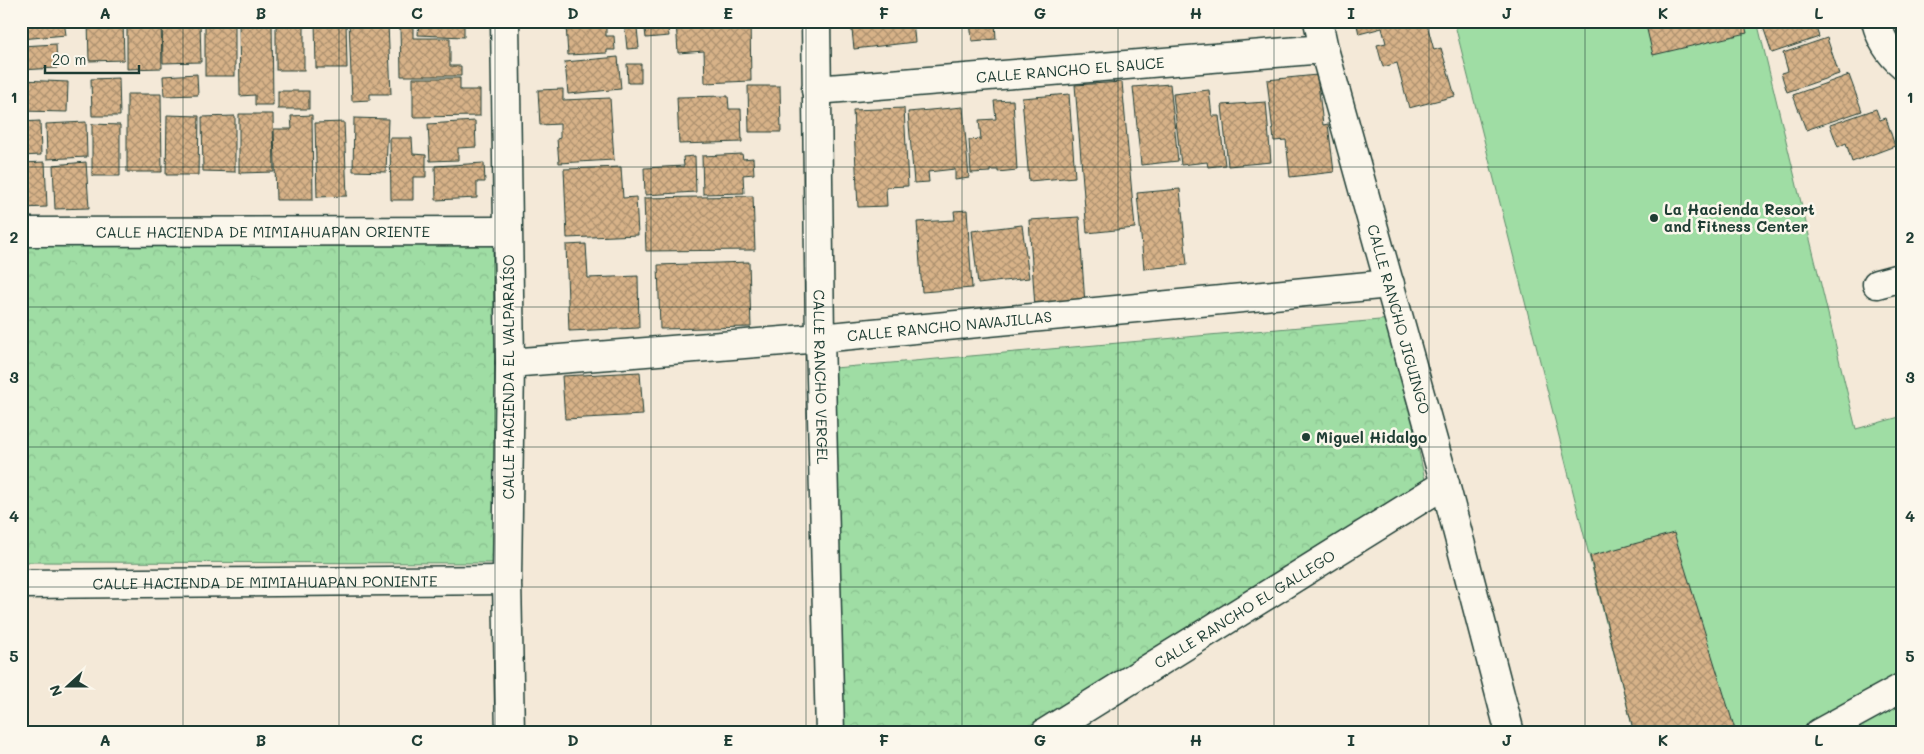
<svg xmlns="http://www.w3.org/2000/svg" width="1924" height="754" font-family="Mali,sans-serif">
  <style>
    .forest { fill: url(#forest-crowns); stroke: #5f8d6c }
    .pitch { fill: #9fdda4; stroke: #5f8d6c }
    .building { fill: url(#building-cross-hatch); stroke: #1f3d34 }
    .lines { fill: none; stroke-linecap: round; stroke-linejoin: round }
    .minor-casing { stroke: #1f3d34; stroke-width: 31 }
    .minor { stroke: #fbf7ec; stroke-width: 28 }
    .grid { fill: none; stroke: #1f3d34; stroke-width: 1; stroke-opacity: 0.55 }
    .poi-dot { fill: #1f3d34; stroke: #fbf7ec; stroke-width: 2 }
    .labels { text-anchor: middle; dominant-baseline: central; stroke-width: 5; stroke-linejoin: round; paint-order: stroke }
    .street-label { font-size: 15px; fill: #1f3d34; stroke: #fbf7ec }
    .poi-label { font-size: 15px; font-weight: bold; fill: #1f3d34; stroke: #fbf7ec; text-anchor: start }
    .neatline { fill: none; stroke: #1f3d34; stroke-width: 2 }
    .grid-label { font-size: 16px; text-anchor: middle; font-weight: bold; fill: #1f3d34 }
  </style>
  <defs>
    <pattern id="forest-crowns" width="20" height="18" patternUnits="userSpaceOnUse" patternTransform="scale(1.25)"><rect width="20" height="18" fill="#9fdda4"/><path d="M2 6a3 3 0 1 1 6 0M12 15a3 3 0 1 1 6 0" fill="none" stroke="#88bf8e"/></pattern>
    <pattern id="building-cross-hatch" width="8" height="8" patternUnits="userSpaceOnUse" patternTransform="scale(1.25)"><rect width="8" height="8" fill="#d7b288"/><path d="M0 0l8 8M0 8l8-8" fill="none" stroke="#ae9270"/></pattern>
  </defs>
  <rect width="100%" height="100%" fill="#f4e9d8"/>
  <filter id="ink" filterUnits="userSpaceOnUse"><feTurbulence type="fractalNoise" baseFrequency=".02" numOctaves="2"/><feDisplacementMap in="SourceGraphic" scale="10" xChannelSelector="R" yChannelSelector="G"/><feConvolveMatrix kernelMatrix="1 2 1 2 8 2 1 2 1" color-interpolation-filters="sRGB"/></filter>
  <g filter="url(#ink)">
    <g class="forest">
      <path d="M21,242L493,244L498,563L21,562Z"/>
      <path d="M1391,319L1425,480L1025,733H842L823,369Z"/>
    </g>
    <path class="pitch" d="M1454,21H1757L1856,429L1903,416V733H1634Z"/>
    <g class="building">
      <path d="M21,21H64L66,35L21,39Z"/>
      <path d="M88,21H123L124,60L89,61Z"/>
      <path d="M127,21H161L162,68L127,69Z"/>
      <path d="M162,21H200L201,62L163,63Z"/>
      <rect x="205" y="21" width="30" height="55"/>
      <path d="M239,21H272L273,105H255V95L240,96Z"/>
      <rect x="276" y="21" width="28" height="49"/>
      <path d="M315,21H346L347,68H316Z"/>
      <path d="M349,21H412V23L388,24L391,94H370V100L352,101Z"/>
      <path d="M419,21H464V37L418,35Z"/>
      <path d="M644,21H667L669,36L646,38Z"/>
      <path d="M676,21H750L751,81L705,83L704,51L678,53Z"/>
      <path d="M851,21H913L915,42L854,49Z"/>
      <path d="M970,21H1001L995,22L996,39L972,41Z"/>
      <path d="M1356,21H1426L1434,50L1441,48L1455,96L1409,108L1397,63L1383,67L1377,45L1386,43L1382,28L1359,34Z"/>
      <path d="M1645,21H1744L1747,33L1653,55Z"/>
      <path d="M1761,21H1814L1819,37L1772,53Z"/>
      <path d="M606,23V36H614L615,50H607V53L568,55L566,25Z"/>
      <path d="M400,27H413V38H450V66H461V76H401Z"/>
      <path d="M637,28L639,48L627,49L625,29Z"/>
      <path d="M1827,38L1839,74L1787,92L1781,73L1788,71L1783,53Z"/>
      <path d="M56,44L57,68L21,70V46Z"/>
      <path d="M618,57L621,89L568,94L565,62Z"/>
      <path d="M627,64H641V83H628Z"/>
      <path d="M197,74L198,95L164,96L163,76Z"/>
      <path d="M1317,75L1323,125L1328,124L1334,172L1290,177L1286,140L1274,141L1267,80Z"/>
      <path d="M1849,75L1862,111L1806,130L1793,95Z"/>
      <path d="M119,78L120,116H92L91,79Z"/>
      <path d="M413,78H460V90H480V116L413,117Z"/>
      <path d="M21,80L68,82L67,112L21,111Z"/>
      <path d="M1122,82L1135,228L1087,233L1075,85Z"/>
      <path d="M1170,84L1178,161L1141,165L1133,87Z"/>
      <path d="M748,86H780L781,132H749Z"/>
      <path d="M563,89V100L610,98L614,160L559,163L557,139L560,138V124L540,125L538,90Z"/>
      <path d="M1209,90L1212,116H1219L1225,165L1208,167L1207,162L1181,165L1173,94Z"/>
      <rect x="278" y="91" width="31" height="18"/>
      <path d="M127,94H161L162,172H127Z"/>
      <path d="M1069,94L1075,177L1029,181L1022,98Z"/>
      <path d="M728,96L729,109H741L742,142L679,144L677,97Z"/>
      <path d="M1013,100L1017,170L998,172V170H990V172L971,173L969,140L981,139L979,120L996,119L994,101Z"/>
      <path d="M1266,102L1271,162L1228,166L1222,105Z"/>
      <path d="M963,107L969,178L955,180V169L928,172L929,182L914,183L908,112Z"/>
      <path d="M904,108L908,186L886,187L887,206L858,207L853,110Z"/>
      <path d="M1876,109L1880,120L1886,118L1895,146L1852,162L1846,143L1838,147L1830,125Z"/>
      <path d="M239,114H273L274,172L239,173Z"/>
      <path d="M167,115L199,116L198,175H166Z"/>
      <path d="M312,115L313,200H276L274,129H292L291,116Z"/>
      <path d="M235,116V172L203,171L202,117Z"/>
      <path d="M354,118L388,119L386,172L353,171Z"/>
      <path d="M40,121L41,155L21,156V122Z"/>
      <path d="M475,121L476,147L458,148V160L430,161L428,124Z"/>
      <path d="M86,122L87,157L47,159L46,124Z"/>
      <path d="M344,122L347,196L317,197L315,123Z"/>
      <path d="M92,124L120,125V176H92Z"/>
      <path d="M390,138H412L413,154L426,155V177H413V200H391Z"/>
      <path d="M1903,151V177L1896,153Z"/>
      <path d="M742,154L743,159L753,158L754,174L743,175L744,193L703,194L702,156Z"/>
      <path d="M695,156L696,192L645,195L644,168L684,166L683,157Z"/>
      <path d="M45,162L47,207L21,208V163Z"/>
      <path d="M86,162L89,208L55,209L53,165Z"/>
      <path d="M484,163L485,182H477V198L436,200L435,166Z"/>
      <path d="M621,167L623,198L636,197L638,235L567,238L564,169Z"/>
      <path d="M1180,189L1187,265L1144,269L1137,193Z"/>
      <path d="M753,196L755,250L646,251L644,198Z"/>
      <path d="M967,210L972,288L922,292L917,222L955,220L954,211Z"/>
      <path d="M1079,217L1085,304L1035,307L1029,220Z"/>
      <path d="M1022,225L1029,278L978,284L972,231Z"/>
      <path d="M586,244L588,278L638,276L639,328L569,331L566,245Z"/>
      <path d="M749,262L751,327L660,329L658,265Z"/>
      <path d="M640,372L643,415L565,419L562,376Z"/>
      <path d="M1674,533L1736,733H1634L1590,556Z"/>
    </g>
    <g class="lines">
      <g class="minor-casing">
        <g id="minor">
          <path d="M505,21L510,363L507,580L510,733"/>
          <path id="s1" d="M816,21L820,338L830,733"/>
          <path id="s2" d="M1318,21L1324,49L1445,484L1510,733"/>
          <path d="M1876,21C1880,38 1890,54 1903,65"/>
          <path id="s3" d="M816,90L1324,49"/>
          <path id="s4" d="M21,232L507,231"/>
          <path d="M1877,284L1903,277"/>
          <path id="s5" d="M510,363L820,338L1390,284"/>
          <path id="s6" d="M21,584L507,580"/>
          <path id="s7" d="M1045,733L1445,484"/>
          <path d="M1819,733L1903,687"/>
        </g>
      </g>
      <use href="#minor" class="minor"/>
    </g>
  </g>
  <path class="grid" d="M183,21V733M339,21V733M495,21V733M651,21V733M806,21V733M962,21V733M1118,21V733M1274,21V733M1429,21V733M1585,21V733M1741,21V733M21,167H1903M21,307H1903M21,447H1903M21,587H1903"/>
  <g class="poi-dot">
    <circle cx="1654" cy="218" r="5"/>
    <circle cx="1306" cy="437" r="5"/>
  </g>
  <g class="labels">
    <g class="street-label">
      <text stroke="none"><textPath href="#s3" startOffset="255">CALLE RANCHO EL SAUCE</textPath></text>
      <text stroke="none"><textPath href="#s4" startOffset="242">CALLE HACIENDA DE MIMIAHUAPAN ORIENTE</textPath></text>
      <text stroke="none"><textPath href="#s2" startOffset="309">CALLE RANCHO JIGUINGO</textPath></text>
      <text stroke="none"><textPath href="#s5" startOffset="441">CALLE RANCHO NAVAJILLAS</textPath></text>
      <text transform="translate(508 377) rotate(-90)">CALLE HACIENDA EL VALPARAÍSO</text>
      <text stroke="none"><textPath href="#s1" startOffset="356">CALLE RANCHO VERGEL</textPath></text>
      <text stroke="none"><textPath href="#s6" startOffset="244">CALLE HACIENDA DE MIMIAHUAPAN PONIENTE</textPath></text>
      <text stroke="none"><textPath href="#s7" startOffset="235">CALLE RANCHO EL GALLEGO</textPath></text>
    </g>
    <g class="poi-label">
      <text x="1664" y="209">La Hacienda Resort<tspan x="1664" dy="17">and Fitness Center</tspan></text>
      <text x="1316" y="437">Miguel Hidalgo</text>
    </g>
  </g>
  <rect width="1924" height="754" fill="none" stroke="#fbf7ec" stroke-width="55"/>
  <g transform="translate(68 686) rotate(249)" stroke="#fbf7ec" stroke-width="4" paint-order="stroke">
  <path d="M0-4L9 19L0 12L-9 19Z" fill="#1f3d34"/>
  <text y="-8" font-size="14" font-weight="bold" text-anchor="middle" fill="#1f3d34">N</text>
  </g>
  <path d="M45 65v8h94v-8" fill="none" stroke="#1f3d34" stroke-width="2.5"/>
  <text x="52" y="65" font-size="15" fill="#1f3d34" stroke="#fbf7ec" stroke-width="4" paint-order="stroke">20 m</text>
  <rect x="28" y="28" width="1868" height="698" class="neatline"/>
  <g class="grid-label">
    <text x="105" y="19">A</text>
    <text x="261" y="19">B</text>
    <text x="417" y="19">C</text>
    <text x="573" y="19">D</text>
    <text x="728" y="19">E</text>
    <text x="884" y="19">F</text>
    <text x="1040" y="19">G</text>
    <text x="1196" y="19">H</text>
    <text x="1351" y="19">I</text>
    <text x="1507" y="19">J</text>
    <text x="1663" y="19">K</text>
    <text x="1819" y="19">L</text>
    <text x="14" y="103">1</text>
    <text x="1910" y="103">1</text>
    <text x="14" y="243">2</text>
    <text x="1910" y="243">2</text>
    <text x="14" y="383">3</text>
    <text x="1910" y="383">3</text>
    <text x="14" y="522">4</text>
    <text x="1910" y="522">4</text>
    <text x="14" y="662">5</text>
    <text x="1910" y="662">5</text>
    <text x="105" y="746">A</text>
    <text x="261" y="746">B</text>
    <text x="417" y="746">C</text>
    <text x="573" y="746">D</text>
    <text x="728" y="746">E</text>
    <text x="884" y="746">F</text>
    <text x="1040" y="746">G</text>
    <text x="1196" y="746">H</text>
    <text x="1351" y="746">I</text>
    <text x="1507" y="746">J</text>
    <text x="1663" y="746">K</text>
    <text x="1819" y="746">L</text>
  </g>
</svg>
